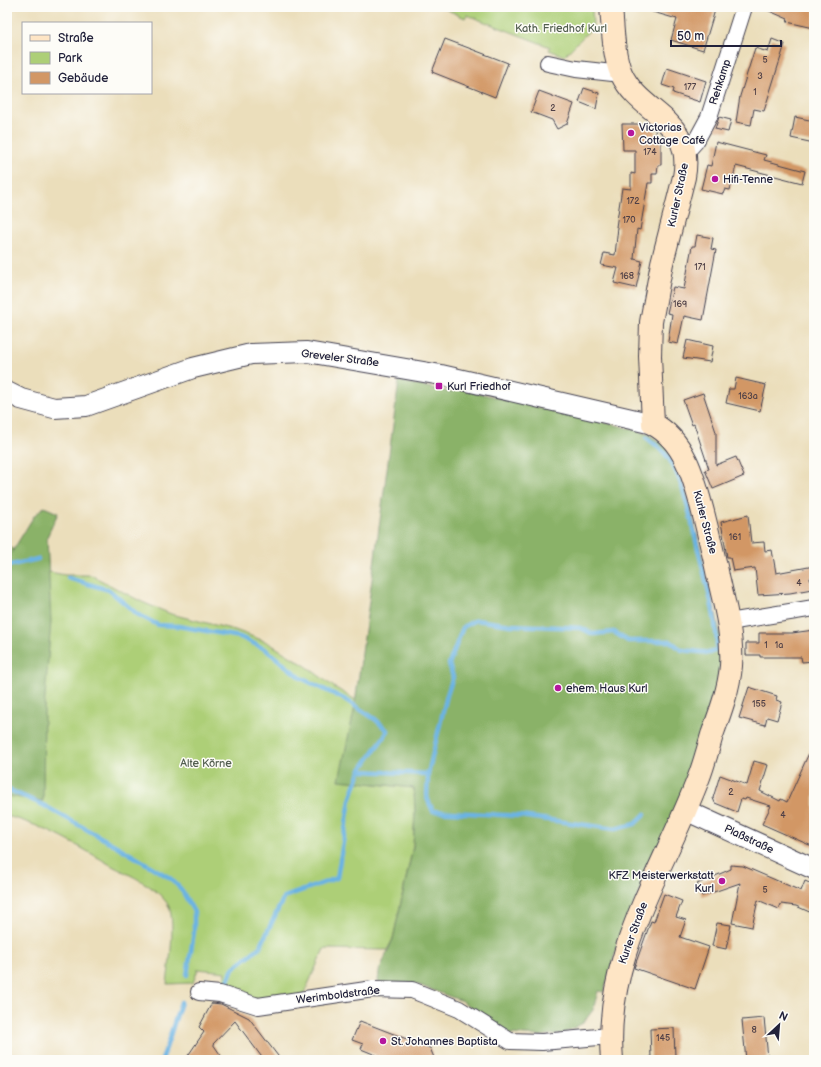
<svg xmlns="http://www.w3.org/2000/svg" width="821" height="1067" font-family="'Balsamiq Sans',sans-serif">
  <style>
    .green { fill: #adcf77; stroke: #687859 }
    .forest { fill: #8ab268; stroke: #566a52 }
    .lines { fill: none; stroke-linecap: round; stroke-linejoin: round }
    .stream { stroke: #6bb3e3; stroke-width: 4.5 }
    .building { fill: #d29765 }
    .minor-casing { stroke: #403e4e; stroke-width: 18 }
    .tertiary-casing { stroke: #403e4e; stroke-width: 22 }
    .secondary-casing { stroke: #403e4e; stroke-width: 24 }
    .minor { stroke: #fff; stroke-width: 16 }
    .tertiary { stroke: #fff; stroke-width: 20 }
    .secondary { stroke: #fee5c5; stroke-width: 22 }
    .poi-dot { fill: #b5179e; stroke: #fdfcf7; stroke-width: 1.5 }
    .labels { text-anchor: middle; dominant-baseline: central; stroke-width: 3; stroke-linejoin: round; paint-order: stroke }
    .number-label { font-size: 9px; fill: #4e3f46 }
    .park-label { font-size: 11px; fill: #535f50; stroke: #fdfcf7 }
    .street-label { font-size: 11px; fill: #22223b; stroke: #fdfcf7 }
    .poi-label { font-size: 11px; fill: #22223b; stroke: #fdfcf7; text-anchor: start }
  </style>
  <rect width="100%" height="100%" fill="#fdfcf7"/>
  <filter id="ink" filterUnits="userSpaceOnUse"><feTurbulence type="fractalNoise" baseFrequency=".025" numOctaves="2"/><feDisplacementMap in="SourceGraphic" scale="8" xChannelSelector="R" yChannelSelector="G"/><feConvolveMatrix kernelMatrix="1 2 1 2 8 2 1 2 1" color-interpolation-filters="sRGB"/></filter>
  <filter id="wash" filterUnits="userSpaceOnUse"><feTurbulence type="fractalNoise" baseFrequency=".012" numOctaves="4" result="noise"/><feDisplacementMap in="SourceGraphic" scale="16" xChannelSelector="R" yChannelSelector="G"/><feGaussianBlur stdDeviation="0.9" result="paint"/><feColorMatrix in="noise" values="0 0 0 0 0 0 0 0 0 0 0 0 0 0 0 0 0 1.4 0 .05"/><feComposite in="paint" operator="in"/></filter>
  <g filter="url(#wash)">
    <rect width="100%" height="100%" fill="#ebdebb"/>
    <g class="green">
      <path d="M441,7H592L593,27L564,56L549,50L550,47L467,15L465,18Z"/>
      <path d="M10,547L44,571L65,575H91L142,602L171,614L235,630L267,642L306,666L334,687L359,702L366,783L414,788L415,813L413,846L393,939L387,950L324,949L301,1000L258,1006L220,994L226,972L198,969L193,983L167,984C169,966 177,917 167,903C155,886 132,876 114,867C80,847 46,826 7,816V550Z"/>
    </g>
    <g class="forest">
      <path d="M399,381L450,392L461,389L620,426L648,434L667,447L678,466L688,496L717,618L721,639L720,664L715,696L680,799L620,936L604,992L598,991L593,1010L583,1023L564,1033L540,1036L509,1034L462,1001L416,984L378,982L379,971L393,939L413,847L415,813L414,788L339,780L354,711Z"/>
      <path d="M44,507L58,513L47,537L51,621L44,710L43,801L7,796V560L34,516Z"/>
    </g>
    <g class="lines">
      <g class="stream">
        <path d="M7,566L38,559"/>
        <path d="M68,578L109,590L137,614L158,625L178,626L240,637L265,649L301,678L346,700L375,719L388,731L360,771L350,800L337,878L284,897L260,947L233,968L226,986"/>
        <path d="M360,771L428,774"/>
        <path d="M7,789L43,805L120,848L170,878L181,889L194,912V932L187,975"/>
        <path d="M645,814L635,824L615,829L520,816L433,811L427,798L428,774L447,695L453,677L449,664L463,627L476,620L511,625L581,628L593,634L614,632L628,641H670L682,650L710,653L717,649C717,614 705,580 697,545C691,520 685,487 672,464C667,453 656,445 647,438"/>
        <path d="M162,1060L181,1002"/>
      </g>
    </g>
    <g id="blocks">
      <g class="building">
        <path d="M646,7H707L715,10L703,50L671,40L677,19L646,10Z"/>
        <path d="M760,7H814V28L787,22L788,19Z"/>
        <path d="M445,39L508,63L495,97L432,72Z"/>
        <path d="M772,39L785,44L764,111L754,109L751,125L736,122L740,96L755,48L768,52Z"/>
        <path d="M667,68L706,81L700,102L673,93L674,89L662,85Z"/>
        <path d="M584,88L599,93L596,109L579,102Z"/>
        <path d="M539,91L574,104L567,124L557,129L552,120L531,112Z"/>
        <path d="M719,117L731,120L728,132L715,129Z"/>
        <path d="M795,117L814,121V143L791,138Z"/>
        <path d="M622,124H639L655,129L656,140L661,139V165H658L657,174H652V183H648L640,230L637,229L634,259L642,261L636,288L614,283L618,268L601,265L604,253L615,255L618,227H616L622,188L631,189V173L635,174V150H623Z"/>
        <path d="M716,142L766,155L764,160L805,171L802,183L736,166L730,190L725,189L723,194L701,189L707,165L711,166Z"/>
        <path d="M697,235L713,238L711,249L716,250L703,320L684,316L678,344L668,342L672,314L667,313L673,287L684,289L692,246H695Z"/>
        <path d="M687,340L713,346L710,362L683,358Z"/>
        <path d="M736,378L766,385L760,411L726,403L729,389H734Z"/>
        <path d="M703,393L716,432V465L736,457L744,476L713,489L705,470L709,469L694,424L692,425L683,400Z"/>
        <path d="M748,515L751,543L764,542L765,551L772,550L776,573L814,566V577L810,578L812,589L790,593L758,595L755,568L733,571L730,557H727L721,522Z"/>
        <path d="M814,630V661L802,662L801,657H760V655H746V643H759V633H792Z"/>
        <path d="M749,687L777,696L776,700L782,702L777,720L767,717L765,725L739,718Z"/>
        <path d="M814,742V847L762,824L771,806L746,798L745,800L741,799L737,812L715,803L713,798L720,775L747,785L754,761L768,765L760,791L780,801L781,799L787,802Z"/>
        <path d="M731,865L743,866L801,891L805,881L814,885V914L796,906L781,904L779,909L758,900L752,927L732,923L740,883L702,896L697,884L731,869Z"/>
        <path d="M664,894L682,901L676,917L686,920L680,937L709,947L695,989L634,968L651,921L654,922Z"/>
        <path d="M717,923L731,925L726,949L712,946Z"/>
        <path d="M212,1003L221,1004L249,1018L281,1060H264L235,1021L213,1044L224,1060H185L204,1032L199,1027Z"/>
        <path d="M764,1018L768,1058L746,1060L742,1020Z"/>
        <path d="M360,1021L430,1048L435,1060H388L361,1049L363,1044L352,1040Z"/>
        <path d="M674,1028L675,1057L651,1058L650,1029Z"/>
      </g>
    </g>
  </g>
  <g filter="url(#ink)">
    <use href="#blocks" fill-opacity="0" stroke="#403e4e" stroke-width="1"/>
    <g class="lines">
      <g class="minor-casing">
        <g id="minor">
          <path d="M548,63L576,69L622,74"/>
          <path d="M686,152L696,141L709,117L744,7"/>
          <path d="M729,622L814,608"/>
          <path d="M199,992L220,994L258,1006L373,989L412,990L459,1009L510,1041L542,1042L610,1036"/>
        </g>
      </g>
      <g class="tertiary-casing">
        <g id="tertiary">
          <path d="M7,392L21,399L54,408L86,406L193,368L251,354L307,352L441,375L653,424"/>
          <path d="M685,810L814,869"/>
        </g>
      </g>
      <g class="secondary-casing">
        <path id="secondary" d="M611,7C613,28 613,54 621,73C640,116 695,118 684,177L662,263L651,322L650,356L653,424C686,441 695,482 704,516C709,536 714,556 718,576C725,606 733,635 731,666C729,689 720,713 712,735C708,749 704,764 699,777C664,870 603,956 612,1060"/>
      </g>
      <use href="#minor" class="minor"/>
      <use href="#tertiary" class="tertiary"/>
      <use href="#secondary" class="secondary"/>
    </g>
  </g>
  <g class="poi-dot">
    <circle cx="631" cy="133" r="4"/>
    <circle cx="715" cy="179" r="4"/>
    <rect x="435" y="382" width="8" height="8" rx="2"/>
    <circle cx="558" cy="688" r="4"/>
    <circle cx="722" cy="881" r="4"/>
    <circle cx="383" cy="1041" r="4"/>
  </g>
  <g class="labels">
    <g class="number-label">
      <text x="765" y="60">5</text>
      <text x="760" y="76">3</text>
      <text x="690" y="87">177</text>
      <text x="755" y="92">1</text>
      <text x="553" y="108">2</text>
      <text x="650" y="152">174</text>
      <text x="633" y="201">172</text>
      <text x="629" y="220">170</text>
      <text x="700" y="267">171</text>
      <text x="627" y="276">168</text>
      <text x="680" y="304">169</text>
      <text x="748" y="396">163a</text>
      <text x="735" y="537">161</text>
      <text x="799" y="583">4</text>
      <text x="766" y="645">1</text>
      <text x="779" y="645">1a</text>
      <text x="759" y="704">155</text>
      <text x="731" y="792">2</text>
      <text x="783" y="815">4</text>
      <text x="765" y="890">5</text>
      <text x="754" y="1030">8</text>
      <text x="663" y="1038">145</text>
    </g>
    <g class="park-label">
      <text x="561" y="28">Kath. Friedhof Kurl</text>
      <text x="206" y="763">Alte Körne</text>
    </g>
    <g class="street-label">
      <text transform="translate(720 82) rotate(-72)">Rehkamp</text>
      <text transform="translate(678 195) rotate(-78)">Kurler Straße</text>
      <text transform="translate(340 358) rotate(7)">Greveler Straße</text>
      <text transform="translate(705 522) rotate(75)">Kurler Straße</text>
      <text transform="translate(749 839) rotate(25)">Plaßstraße</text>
      <text transform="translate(633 933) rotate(-70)">Kurler Straße</text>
      <text transform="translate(338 995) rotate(-7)">Werimboldstraße</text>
    </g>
    <g class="poi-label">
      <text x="639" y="127">Victorias<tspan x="639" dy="13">Cottage Café</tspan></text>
      <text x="723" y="179">Hifi-Tenne</text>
      <text x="447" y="386">Kurl Friedhof</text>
      <text x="566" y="688">ehem. Haus Kurl</text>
      <text x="714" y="875" text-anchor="end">KFZ Meisterwerkstatt<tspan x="714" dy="13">Kurl</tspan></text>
      <text x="391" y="1041">St. Johannes Baptista</text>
    </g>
  </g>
  <rect width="821" height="1067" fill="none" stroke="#fdfcf7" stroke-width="24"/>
  <rect x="22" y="22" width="130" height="72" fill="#fdfcf7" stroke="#a5a5ac"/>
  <rect x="30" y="35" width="20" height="6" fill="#fee5c5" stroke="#a5a5ac"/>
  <text x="58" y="42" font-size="12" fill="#22223b">Straße</text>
  <rect x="30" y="52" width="20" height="12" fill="#adcf77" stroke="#a5a5ac"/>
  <text x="58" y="62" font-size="12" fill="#22223b">Park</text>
  <rect x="30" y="72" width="20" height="12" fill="#d29765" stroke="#a5a5ac"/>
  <text x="58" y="82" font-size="12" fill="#22223b">Gebäude</text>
  <g transform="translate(779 1025) rotate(26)" stroke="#fdfcf7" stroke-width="3" paint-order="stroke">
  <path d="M0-3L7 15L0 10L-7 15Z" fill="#22223b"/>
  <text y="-6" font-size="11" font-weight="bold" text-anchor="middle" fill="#22223b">N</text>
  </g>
  <path d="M671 40v6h110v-6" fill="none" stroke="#22223b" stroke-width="2"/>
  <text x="677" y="40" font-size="12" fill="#22223b" stroke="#fdfcf7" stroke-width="3" paint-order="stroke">50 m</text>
</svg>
